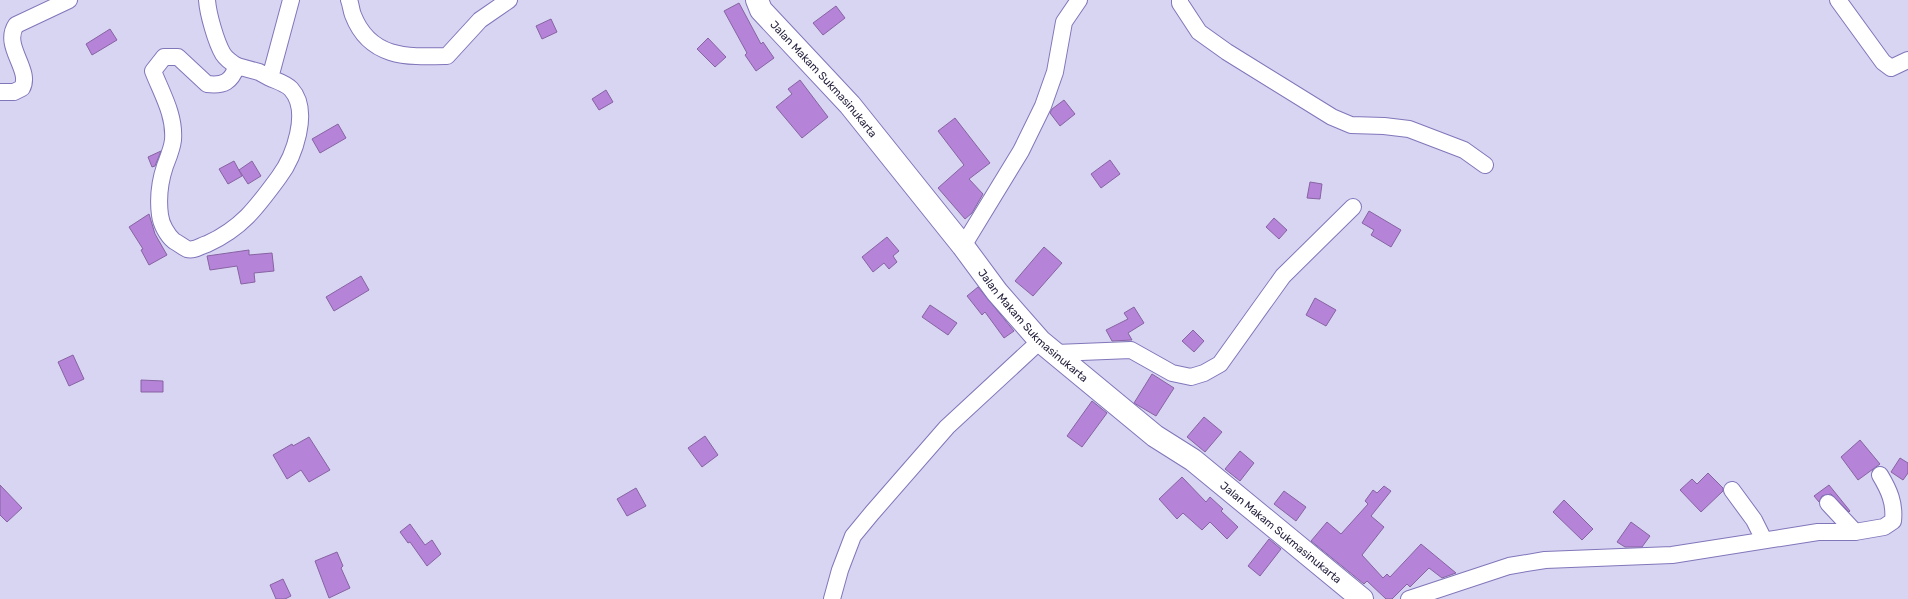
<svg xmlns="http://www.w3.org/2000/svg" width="1908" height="599" font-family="Rubik,sans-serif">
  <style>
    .building { fill: #b584d9; stroke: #8763a2 }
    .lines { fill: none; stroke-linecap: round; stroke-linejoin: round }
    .street-casing { stroke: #8076ba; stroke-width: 18 }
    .secondary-casing { stroke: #8076ba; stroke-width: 24 }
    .street { stroke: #fff; stroke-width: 16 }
    .secondary { stroke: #fff; stroke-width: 22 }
    .labels { text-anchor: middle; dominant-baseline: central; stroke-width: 3; stroke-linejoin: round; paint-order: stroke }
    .street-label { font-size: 11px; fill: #221d39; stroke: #fafafa }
  </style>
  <rect width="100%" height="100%" fill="#d8d5f3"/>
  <g class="building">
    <path d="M739,3L761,44L763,42L774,58L756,71L745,55L747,53L724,11Z"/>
    <path d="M836,6L845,18L823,35L813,23Z"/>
    <path d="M551,19L557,32L542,39L536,26Z"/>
    <path d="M110,29L117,40L92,55L86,44Z"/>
    <path d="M708,38L726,57L715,67L697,49Z"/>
    <path d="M800,80L828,117L802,138L776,107L792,94L788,89Z"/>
    <path d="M606,90L613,102L599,110L592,99Z"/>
    <path d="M1064,100L1075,114L1060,126L1050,113L1052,109Z"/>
    <path d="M955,118L990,163L969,179L983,194L972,213L965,219L938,188L964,165L938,131Z"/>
    <path d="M338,124L346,138L320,153L312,139Z"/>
    <path d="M161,151L155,166L152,167L148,157Z"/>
    <path d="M1110,160L1120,174L1101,188L1091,174Z"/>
    <path d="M234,161L242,176L228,184L219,169Z"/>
    <path d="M252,161L261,176L248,184L239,170Z"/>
    <path d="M1310,182L1322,184L1320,199L1307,198Z"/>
    <path d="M1369,211L1401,230L1391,247L1371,235L1374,230L1362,223Z"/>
    <path d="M149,214L155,234L167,255L149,265L141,250L143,249L129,227Z"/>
    <path d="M1274,218L1287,230L1279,239L1266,227Z"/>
    <path d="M887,237L899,251L893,256L897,262L889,269L884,263L873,272L862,257Z"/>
    <path d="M1044,247L1062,263L1033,296L1015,281Z"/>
    <path d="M249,250V255L272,253L274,271L254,273L255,282L241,284L237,266L210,270L207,256Z"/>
    <path d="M361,276L369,290L334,311L326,297Z"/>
    <path d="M978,287L1014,331L1004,338L985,312L982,315L967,296Z"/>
    <path d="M1315,298L1336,310L1326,326L1306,315Z"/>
    <path d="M930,305L957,323L948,335L922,317Z"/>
    <path d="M1134,307L1144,323L1128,333L1132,340L1112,341L1106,330L1128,319L1124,313Z"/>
    <path d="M1193,330L1204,341L1194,352L1182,341Z"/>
    <path d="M73,355L84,379L69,386L58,362Z"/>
    <path d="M1152,374L1174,388L1156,416L1134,403Z"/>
    <path d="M141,380L163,381V392H141Z"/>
    <path d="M1092,401L1107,413L1082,447L1067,436Z"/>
    <path d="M1204,417L1222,432L1205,452L1187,437Z"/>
    <path d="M705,436L718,455L702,467L688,448Z"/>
    <path d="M309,437L330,470L309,482L301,470L287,479L273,455L292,444L293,446Z"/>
    <path d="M1860,440L1880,464L1858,480L1841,457Z"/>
    <path d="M1240,451L1254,463L1240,481L1225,469Z"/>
    <path d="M1900,458L1908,463V473L1903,480L1891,472Z"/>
    <path d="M1708,473L1723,488V491L1701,512L1680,490L1692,479L1697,484Z"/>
    <path d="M1182,477L1206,502L1210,497L1223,509L1221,511L1238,527L1227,539L1210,522L1202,530L1183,513L1177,519L1159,499Z"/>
    <path d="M0,485L22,508L7,522L0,515Z"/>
    <path d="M1829,485L1850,511L1849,512L1831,494L1822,496L1819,502L1814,496Z"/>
    <path d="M1384,486L1391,491L1371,516L1384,527L1362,555L1383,578L1387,574L1390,577L1421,544L1456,573L1442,578L1429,568L1410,587L1407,584L1392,599H1386L1367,581L1364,584L1311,541L1327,522L1341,534L1368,504L1365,501L1373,490L1377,493Z"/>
    <path d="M636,488L646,506L627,516L617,499Z"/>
    <path d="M1284,491L1306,507L1296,521L1274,504Z"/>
    <path d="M1564,500L1593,529L1582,540L1553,512Z"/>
    <path d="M1631,522L1650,536L1642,547H1625L1617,542Z"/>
    <path d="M410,524L425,545L432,540L441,554L427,566L410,542L408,543L400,532Z"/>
    <path d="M1269,539L1281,549L1260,576L1248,566Z"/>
    <path d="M337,552L343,566L341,568L350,588L329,598L315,561Z"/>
    <path d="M283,579L291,596L285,599H276L270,585Z"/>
  </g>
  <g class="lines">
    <g class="street-casing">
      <g id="street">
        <path d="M207,0C208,14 216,42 223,54C227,60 232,63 237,66"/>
        <path d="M349,0C351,5 351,10 353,15C370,59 408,57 447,56L480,20L509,0"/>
        <path d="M1180,0V3L1199,32L1227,52L1332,117L1351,125L1384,126L1409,129L1464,150L1485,165"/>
        <path d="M1838,0L1883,62L1891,68L1908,60"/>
        <path d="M270,78L259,72L237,66C231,82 224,86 207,84L178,57H164L153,71C162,94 175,115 173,140C172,149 168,158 165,166C160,181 158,200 160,215C161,224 167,235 174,241C178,243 183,247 187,249C194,251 200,246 207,244C242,228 257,207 279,177C294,157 311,111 291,89C285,83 277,81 270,78L291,0"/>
        <path d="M0,92H14L22,88C32,70 2,46 16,25L69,0"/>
        <path d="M963,246L1021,151L1043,106L1055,72L1064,22L1079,0"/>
        <path d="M1056,353L1131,350L1172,373L1191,377L1204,373L1220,364L1283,276L1353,207"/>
        <path d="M1732,490L1754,520L1764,540"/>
        <path d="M1828,503L1855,532"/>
        <path d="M832,599L840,570L853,536L872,513L947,427L1040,341"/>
        <path d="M1409,599L1509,566L1545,560L1672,555L1818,532H1855L1884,527L1893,521C1895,503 1889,490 1880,475"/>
      </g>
    </g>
    <g class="secondary-casing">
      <g id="secondary">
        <path id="s1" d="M757,0L761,10L850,105L963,246L997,292L1040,341L1155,436L1193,460L1362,599"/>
      </g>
    </g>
    <use href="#street" class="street"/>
    <use href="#secondary" class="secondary"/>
  </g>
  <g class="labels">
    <g class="street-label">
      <text stroke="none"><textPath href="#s1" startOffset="104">Jalan Makam Sukmasinukarta</textPath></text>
      <text stroke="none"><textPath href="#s1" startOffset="428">Jalan Makam Sukmasinukarta</textPath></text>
      <text stroke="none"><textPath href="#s1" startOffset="752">Jalan Makam Sukmasinukarta</textPath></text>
    </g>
  </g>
</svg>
